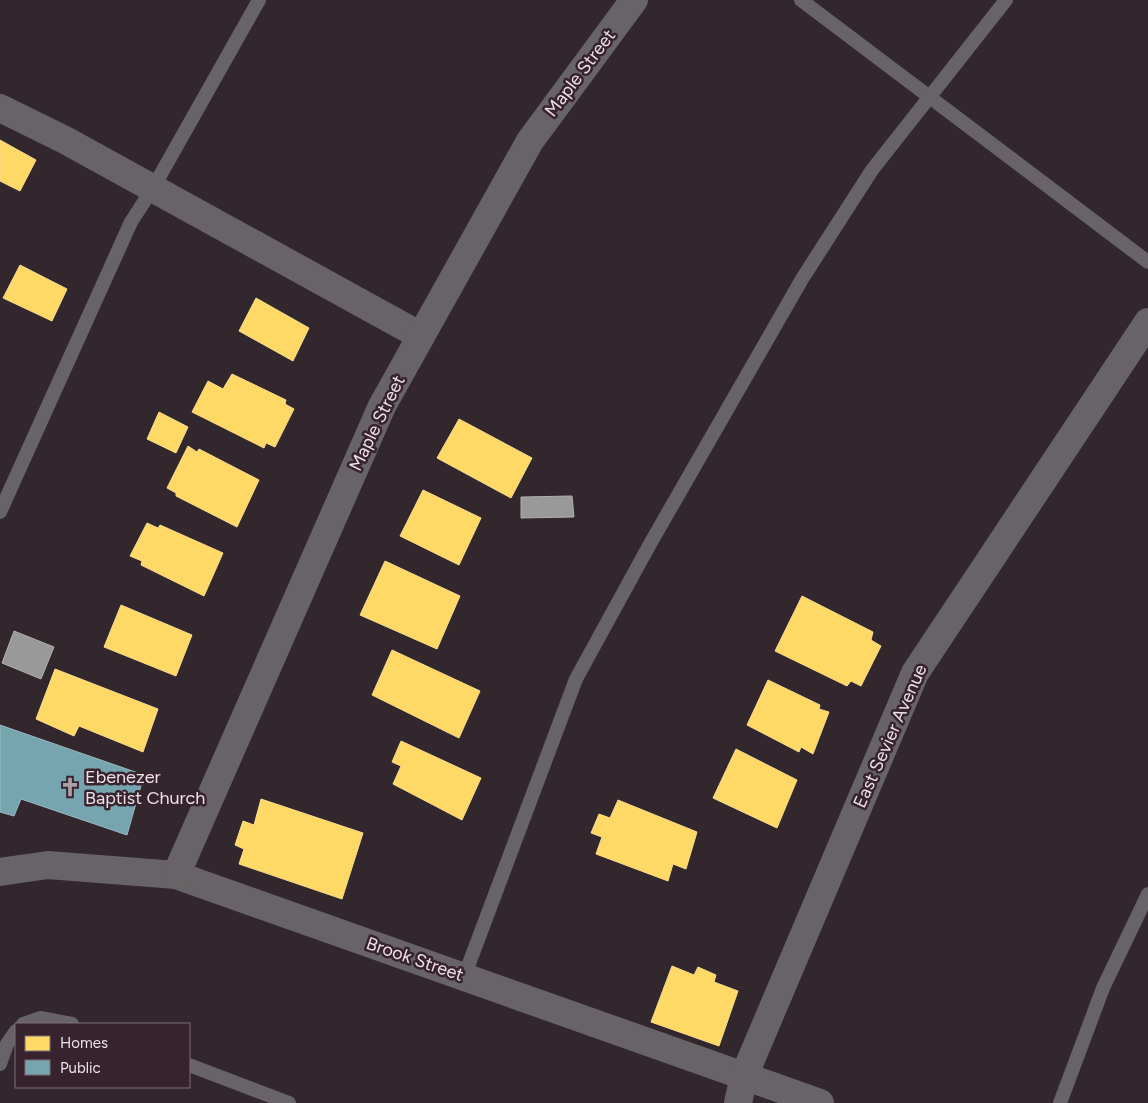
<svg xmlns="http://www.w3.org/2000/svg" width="1148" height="1103" viewBox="0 0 1148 1103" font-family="Figtree,sans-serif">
	<rect width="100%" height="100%" fill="#32272d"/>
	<g fill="#ffd966" stroke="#fadb8d">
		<polygon points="0,140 36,160 20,191 0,181"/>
		<polygon points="20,265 67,289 52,321 3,298"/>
		<polygon points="256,298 309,328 293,361 239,331"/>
		<polygon points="232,374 286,400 285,404 294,409 275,447 266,443 264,448 192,412 208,381 223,389"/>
		<polygon points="159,412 188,427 176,453 147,439"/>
		<polygon points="459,419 532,458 511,498 437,458"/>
		<polygon points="188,446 197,452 199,449 259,480 237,527 176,496 176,493 167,488"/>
		<polygon points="423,490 481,518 459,565 400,536"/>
		<polygon points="147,523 158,528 160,525 223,553 204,596 141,565 142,561 130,556"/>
		<polygon points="385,561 460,596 437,649 360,615"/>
		<polygon points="802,596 873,632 871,640 881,646 861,686 851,681 847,686 775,651"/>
		<polygon points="121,605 192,635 176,676 104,647"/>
		<polygon points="392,650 480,691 459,738 372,695"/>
		<polygon points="55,669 158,709 143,752 79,726 74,736 36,719"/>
		<polygon points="768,680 820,705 819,709 829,712 813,754 801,747 799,752 747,725"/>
		<polygon points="401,741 481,778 462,820 393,784 401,766 392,762"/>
		<polygon points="736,749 797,780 777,828 713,798"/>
		<polygon points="261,799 363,833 342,899 239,864 244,849 235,845 243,821 254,825"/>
		<polygon points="618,800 697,832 686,869 673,864 668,881 596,854 602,837 591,833 599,814 610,818"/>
		<polygon points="672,966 694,975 698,967 716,975 714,982 738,991 719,1046 651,1022"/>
	</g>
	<polygon fill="#76a5af" stroke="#9ab7c0" points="0,725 144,775 127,835 21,799 14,816 0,812"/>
	<g fill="#999" stroke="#b2aeb0">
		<polygon points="572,496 574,517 521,518 521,497"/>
		<polygon points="14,631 54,647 41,679 2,663"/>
	</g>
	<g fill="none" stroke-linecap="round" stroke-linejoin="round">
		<g stroke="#686366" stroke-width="14">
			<polyline points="801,0 1148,262"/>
			<polyline points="0,512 131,222 153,188 259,0"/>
			<polyline points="464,977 576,679 650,544 802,279 872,170 1006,0"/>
			<polyline points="23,1024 40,1018 72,1024"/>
			<polyline points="0,1064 7,1044 16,1031"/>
			<polyline points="189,1065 289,1103"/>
			<polyline points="1060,1103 1103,988 1148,894"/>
		</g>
		<g stroke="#686366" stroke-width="28">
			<polyline points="0,108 65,140 421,336"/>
			<polyline points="0,872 48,865 176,875 820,1103"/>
			<polyline points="176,875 382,406 530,141 634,0"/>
		</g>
		<polyline stroke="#686366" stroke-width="28" points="738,1103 744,1076 915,673 1148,322"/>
	</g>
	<defs>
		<symbol id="church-bare" viewBox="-9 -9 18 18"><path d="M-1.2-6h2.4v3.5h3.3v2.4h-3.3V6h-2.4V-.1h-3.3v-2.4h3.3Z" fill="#ac9fa6" stroke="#36232e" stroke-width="2.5" paint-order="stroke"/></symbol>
	</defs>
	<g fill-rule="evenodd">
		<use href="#church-bare" x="56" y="773" width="28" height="28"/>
	</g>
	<g text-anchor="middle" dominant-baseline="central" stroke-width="5" stroke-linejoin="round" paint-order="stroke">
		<g font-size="18" fill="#ede0e7" stroke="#36232e">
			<text transform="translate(580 73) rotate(-53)">Maple Street</text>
			<text transform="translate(377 423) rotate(-64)">Maple Street</text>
			<text transform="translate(890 736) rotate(-66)">East Sevier Avenue</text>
			<text transform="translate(415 959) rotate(19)">Brook Street</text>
		</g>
		<g font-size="18" fill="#ede0e7" stroke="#36232e" text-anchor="start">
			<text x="85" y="777">Ebenezer<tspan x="85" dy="21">Baptist Church</tspan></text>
		</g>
	</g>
	<rect x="15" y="1023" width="175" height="65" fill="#36232e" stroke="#7f6f78"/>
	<rect x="25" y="1036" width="25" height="15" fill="#ffd966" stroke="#7f6f78"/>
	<text x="60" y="1048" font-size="15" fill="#ede0e7">Homes</text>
	<rect x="25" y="1060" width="25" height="15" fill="#76a5af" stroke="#7f6f78"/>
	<text x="60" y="1073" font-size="15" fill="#ede0e7">Public</text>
</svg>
